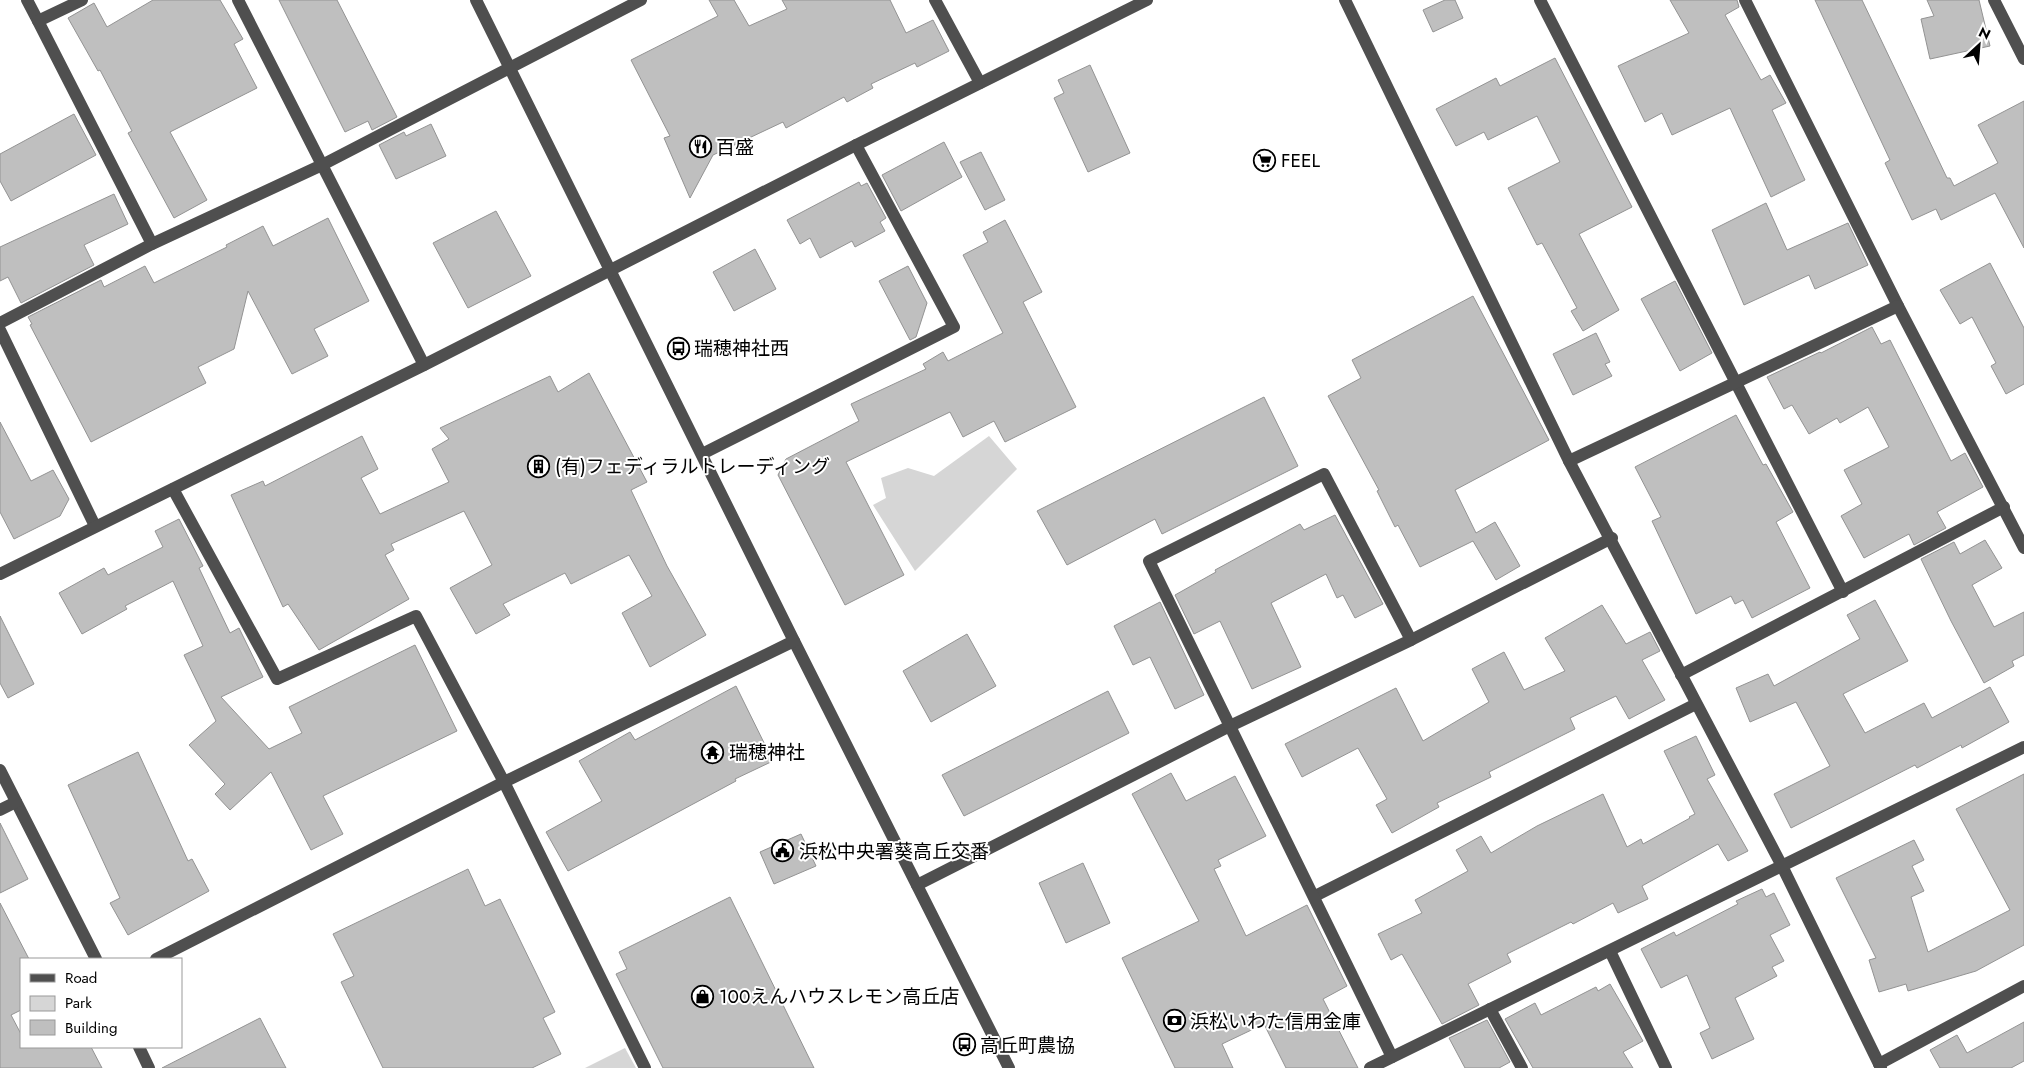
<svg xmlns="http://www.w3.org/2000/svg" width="2024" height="1068" viewBox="0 0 2024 1068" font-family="Jost,'Noto Sans JP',sans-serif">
	<rect width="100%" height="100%" fill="#fff"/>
	<g fill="#d6d6d6">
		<polygon points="989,436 1017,469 915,571 873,505 886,498 881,478 908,468 934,476"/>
		<polygon points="625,1048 636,1068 585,1068"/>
	</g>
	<g fill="#bfbfbf" stroke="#939393">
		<polygon points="153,0 220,0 243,39 234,44 257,88 170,132 207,200 174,218 128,133 132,131 100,70 98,71 68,18 94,3 107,27"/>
		<polygon points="279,0 337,0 397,117 372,130 368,121 345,132"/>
		<polygon points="709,0 734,0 749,26 787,9 782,0 890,0 906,33 933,20 949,51 917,67 915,63 871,84 873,88 847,102 844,97 786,128 783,122 713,155 690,198 664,138 670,136 631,60 718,16"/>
		<polygon points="1445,0 1455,0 1463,18 1433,32 1423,10"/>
		<polygon points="1670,0 1737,0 1739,7 1725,15 1761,80 1770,75 1786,103 1772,110 1805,180 1771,197 1730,108 1672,135 1662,113 1645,122 1618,66 1689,33"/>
		<polygon points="1815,0 1862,0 1947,178 1950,178 1954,186 1998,163 1978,125 2024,101 2024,248 1995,193 1941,220 1936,209 1912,220 1885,163 1890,160"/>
		<polygon points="1927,0 1979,0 1990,46 1930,59 1921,19 1934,16"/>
		<polygon points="1555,58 1632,207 1579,234 1619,310 1583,331 1571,311 1577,308 1542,243 1537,245 1508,188 1560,162 1537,116 1488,140 1484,132 1456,146 1436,109 1496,78 1500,86"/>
		<polygon points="1090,65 1130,153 1088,172 1054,98 1064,93 1058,80"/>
		<polygon points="74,114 96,155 11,201 0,181 0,154"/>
		<polygon points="431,124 446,156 396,179 379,145 404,132 406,136"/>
		<polygon points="944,142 962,177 901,211 882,175"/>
		<polygon points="981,152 1005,200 985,210 960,162"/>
		<polygon points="859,182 861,186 867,183 886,218 880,222 885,231 855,247 852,241 820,258 810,238 800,244 787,220"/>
		<polygon points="114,194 128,224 84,245 94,265 21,303 8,277 0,281 0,247"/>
		<polygon points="1766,203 1787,250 1848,223 1868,265 1815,289 1809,275 1744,305 1712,230"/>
		<polygon points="496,211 531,276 468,308 433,243"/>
		<polygon points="328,218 369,301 314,329 328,356 292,374 248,291 234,349 198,367 206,383 91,442 30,325 32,324 28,317 101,280 104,287 145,266 154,283 227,247 226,245 263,226 273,246"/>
		<polygon points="1005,220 1042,292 1023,302 1076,407 1005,442 994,421 963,437 950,412 846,462 904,575 845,605 778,475 786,459 859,421 851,404 926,369 923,364 943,352 948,361 1003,333 963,255 988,242 983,232"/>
		<polygon points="755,249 776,289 734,311 713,272"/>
		<polygon points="1990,263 2024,328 2024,384 2006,394 1991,366 1996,363 1972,317 1960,324 1940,290"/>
		<polygon points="908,266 927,303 916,337 910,340 879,281"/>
		<polygon points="1675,281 1712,353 1680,371 1641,299"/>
		<polygon points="1473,296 1549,440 1455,490 1476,533 1495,522 1520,566 1496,580 1473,541 1420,567 1398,525 1395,527 1377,491 1379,490 1328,396 1361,378 1352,360"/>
		<polygon points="1872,327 1881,344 1890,340 1951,461 1965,453 1983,487 1937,512 1946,528 1914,545 1909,534 1864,558 1841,516 1862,504 1844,470 1889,447 1868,407 1840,423 1837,418 1809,434 1792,405 1784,409 1767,377 1820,352 1821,353"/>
		<polygon points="1596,333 1610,362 1605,364 1612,376 1573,395 1553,354"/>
		<polygon points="589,373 647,482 631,490 667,566 706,635 650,667 622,613 652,596 629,555 571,584 565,573 503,604 510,615 476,634 450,588 492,565 464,511 391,544 394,550 385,555 409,599 319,650 288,604 283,607 231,495 263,481 265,486 362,436 378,469 361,478 380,514 449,482 432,449 449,439 440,428 550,376 558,392"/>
		<polygon points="1264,397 1298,466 1162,534 1155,519 1067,565 1037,511"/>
		<polygon points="1736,415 1763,465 1766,464 1793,512 1776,522 1810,588 1752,618 1743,600 1735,604 1731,596 1696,614 1652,521 1661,517 1635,467"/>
		<polygon points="0,422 31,481 53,470 69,499 60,516 14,539 0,512"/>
		<polygon points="1335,515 1383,604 1355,618 1343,595 1337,598 1326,574 1271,603 1301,667 1252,689 1220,621 1194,634 1175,595 1216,572 1215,570 1300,524 1304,530"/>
		<polygon points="179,519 203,566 199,568 230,633 239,628 263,677 221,697 269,749 302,733 289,707 415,645 457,731 323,796 343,834 311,850 271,772 230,810 215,794 225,784 189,745 216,721 184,655 203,646 173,581 125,606 127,609 82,634 59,593 104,568 108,575 163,547 155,531"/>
		<polygon points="1985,540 2002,568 1972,585 1994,627 2024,612 2024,655 2012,661 2014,666 1984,683 1951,621 1921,559 1954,542 1960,554"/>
		<polygon points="1875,600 1908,661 1843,694 1865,733 1924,703 1932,718 1990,687 2009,722 1962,748 1961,745 1917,768 1915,765 1791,828 1774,794 1830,766 1796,702 1750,722 1736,688 1768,674 1774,686 1860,639 1847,615"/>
		<polygon points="1160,602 1204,695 1175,709 1150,657 1133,665 1114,626"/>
		<polygon points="1602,605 1626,644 1650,632 1660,651 1642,660 1665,700 1629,719 1616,696 1570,718 1575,729 1489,772 1491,777 1437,803 1439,807 1392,833 1376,805 1387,799 1358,748 1302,777 1285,744 1396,688 1423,741 1489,702 1472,669 1504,652 1524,690 1565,671 1545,638"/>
		<polygon points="0,616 34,684 8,698 0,683"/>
		<polygon points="967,634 996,686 931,722 903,671"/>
		<polygon points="736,686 773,761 735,779 736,781 568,871 546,832 602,801 579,761 630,732 635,740"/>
		<polygon points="1108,691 1129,733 964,816 942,775"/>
		<polygon points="1696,736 1715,775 1707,779 1748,851 1728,861 1718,844 1642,886 1648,899 1618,913 1613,903 1573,924 1571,922 1507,954 1511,962 1468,984 1479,1005 1442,1024 1402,954 1391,960 1378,934 1422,913 1415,900 1468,871 1456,850 1481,836 1491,853 1537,826 1603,794 1627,847 1641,839 1643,844 1690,818 1689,817 1695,814 1664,751"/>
		<polygon points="138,752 188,861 192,859 209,891 128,935 110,903 120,898 68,785"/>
		<polygon points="1171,773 1186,801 1235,776 1266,836 1218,860 1221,866 1214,869 1246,936 1307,905 1347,986 1323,999 1358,1068 1286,1068 1264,1024 1222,1044 1233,1068 1175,1068 1122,958 1199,921 1132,794"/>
		<polygon points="2024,774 2024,945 1976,971 1908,991 1906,984 1879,992 1869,960 1876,958 1836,878 1914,840 1924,860 1912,866 1924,891 1911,897 1928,952 2010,910 1956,809"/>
		<polygon points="0,823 28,879 0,893"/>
		<polygon points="801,834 816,866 774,884 760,852"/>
		<polygon points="1083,863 1110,923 1066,943 1039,883"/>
		<polygon points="468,869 485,906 500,899 555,1012 543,1018 561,1054 532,1068 383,1068 341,982 354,976 333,934"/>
		<polygon points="1762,889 1766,897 1774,893 1790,925 1770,935 1784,961 1772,967 1777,976 1735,998 1754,1039 1712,1059 1700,1033 1710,1028 1687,975 1661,988 1641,949 1674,932 1676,936 1738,904 1736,901"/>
		<polygon points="730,897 814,1068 663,1068 616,974 627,969 619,952"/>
		<polygon points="0,903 29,959 21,959 21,1010 11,1015 21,1034 21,1047 91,1047 102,1068 0,1068"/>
		<polygon points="1610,984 1643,1041 1623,1052 1633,1068 1533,1068 1505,1019 1535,1003 1541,1015 1596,987 1598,991"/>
		<polygon points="260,1018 286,1068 162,1068"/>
		<polygon points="1487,1020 1510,1062 1499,1068 1465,1068 1449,1038"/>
		<polygon points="2024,1022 2024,1061 2011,1068 1940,1068 1930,1050 1957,1035 1967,1053"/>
	</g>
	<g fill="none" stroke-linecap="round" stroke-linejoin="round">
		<g stroke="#4f4f4f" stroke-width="12">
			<polyline points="27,0 38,21"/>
			<polyline points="82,0 38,21 152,244"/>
			<polyline points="238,0 424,365"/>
			<polyline points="476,0 794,641 1009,1068"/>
			<polyline points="935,0 980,83"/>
			<polyline points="1345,0 1569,461 1782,866 1881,1068"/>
			<polyline points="1540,0 1843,592"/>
			<polyline points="1745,0 1898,306 2024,548"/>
			<polyline points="1994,0 2024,59"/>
			<polyline points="0,323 152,244 322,165 641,0"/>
			<polyline points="0,330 95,526"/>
			<polyline points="702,454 954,327 856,145"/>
			<polyline points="1569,461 1898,306"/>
			<polyline points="173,489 277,679 416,616 504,782 794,641"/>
			<polyline points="0,574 424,365 856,145 1147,0"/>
			<polyline points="1681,675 2004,507"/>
			<polyline points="0,770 96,959"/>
			<polyline points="0,810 16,802"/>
			<polyline points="917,885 1230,726 1411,640 1612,538"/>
			<polyline points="1315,896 1696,704"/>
			<polyline points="1610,951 1666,1068"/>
			<polyline points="156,959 504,782 645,1068"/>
			<polyline points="1490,1009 1522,1068"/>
			<polyline points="139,1047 149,1068"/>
			<polyline points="1392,1057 1149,561 1324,474 1411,640"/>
			<polyline points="1879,1064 2024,986"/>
			<polyline points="1370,1068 2024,747"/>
		</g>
	</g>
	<defs>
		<symbol id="restaurant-ring" viewBox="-11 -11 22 22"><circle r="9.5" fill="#fff" stroke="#000" stroke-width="1.5"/><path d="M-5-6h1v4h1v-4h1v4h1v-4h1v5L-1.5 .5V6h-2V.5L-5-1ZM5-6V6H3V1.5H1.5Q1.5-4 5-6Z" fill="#000"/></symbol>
		<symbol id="supermarket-ring" viewBox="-11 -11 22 22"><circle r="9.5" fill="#fff" stroke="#000" stroke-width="1.5"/><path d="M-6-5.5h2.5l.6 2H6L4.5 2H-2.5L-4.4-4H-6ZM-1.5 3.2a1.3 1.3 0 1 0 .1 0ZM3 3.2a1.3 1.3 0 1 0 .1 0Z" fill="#000"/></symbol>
		<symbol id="bus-ring" viewBox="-11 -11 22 22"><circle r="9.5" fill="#fff" stroke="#000" stroke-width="1.5"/><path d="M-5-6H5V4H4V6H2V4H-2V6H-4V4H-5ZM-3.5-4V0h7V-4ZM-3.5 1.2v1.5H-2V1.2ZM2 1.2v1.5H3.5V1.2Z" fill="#000"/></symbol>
		<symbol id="building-ring" viewBox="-11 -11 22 22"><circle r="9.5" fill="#fff" stroke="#000" stroke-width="1.5"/><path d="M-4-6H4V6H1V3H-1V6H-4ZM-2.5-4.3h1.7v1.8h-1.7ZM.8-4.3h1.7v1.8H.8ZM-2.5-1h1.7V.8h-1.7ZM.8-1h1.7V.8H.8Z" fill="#000"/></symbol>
		<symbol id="temple-ring" viewBox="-11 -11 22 22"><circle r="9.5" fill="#fff" stroke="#000" stroke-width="1.5"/><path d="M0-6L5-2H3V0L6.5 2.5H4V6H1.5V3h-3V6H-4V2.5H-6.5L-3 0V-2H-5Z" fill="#000"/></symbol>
		<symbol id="civic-ring" viewBox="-11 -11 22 22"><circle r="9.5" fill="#fff" stroke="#000" stroke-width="1.5"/><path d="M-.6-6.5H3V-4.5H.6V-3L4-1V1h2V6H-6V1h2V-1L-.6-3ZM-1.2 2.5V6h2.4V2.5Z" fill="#000"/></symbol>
		<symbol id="shop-ring" viewBox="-11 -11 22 22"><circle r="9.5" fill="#fff" stroke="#000" stroke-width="1.5"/><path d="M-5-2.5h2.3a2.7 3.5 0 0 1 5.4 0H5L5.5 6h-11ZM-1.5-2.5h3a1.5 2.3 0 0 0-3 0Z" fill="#000"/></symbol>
		<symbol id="bank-ring" viewBox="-11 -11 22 22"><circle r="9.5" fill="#fff" stroke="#000" stroke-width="1.5"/><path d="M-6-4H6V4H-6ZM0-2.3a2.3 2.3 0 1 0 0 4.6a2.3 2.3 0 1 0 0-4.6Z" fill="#000"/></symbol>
	</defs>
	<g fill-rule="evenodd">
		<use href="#restaurant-ring" x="688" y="134" width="25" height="25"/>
		<use href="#supermarket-ring" x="1252" y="148" width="25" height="25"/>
		<use href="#bus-ring" x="666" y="336" width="25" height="25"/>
		<use href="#building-ring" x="526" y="454" width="25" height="25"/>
		<use href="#temple-ring" x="700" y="740" width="25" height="25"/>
		<use href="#civic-ring" x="770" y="838" width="25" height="25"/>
		<use href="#shop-ring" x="690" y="984" width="25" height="25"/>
		<use href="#bank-ring" x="1162" y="1008" width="25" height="25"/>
		<use href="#bus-ring" x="952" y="1032" width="25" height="25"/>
	</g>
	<g text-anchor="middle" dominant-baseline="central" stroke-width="4" stroke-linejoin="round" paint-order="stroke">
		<g font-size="19" fill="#000" stroke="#fff" text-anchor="start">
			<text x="716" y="147">百盛</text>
			<text x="1281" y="160">FEEL</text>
			<text x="694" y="348">瑞穂神社西</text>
			<text x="555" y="466">(有)フェディラルトレーディング</text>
			<text x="729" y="752">瑞穂神社</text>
			<text x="799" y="851">浜松中央署葵高丘交番</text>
			<text x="719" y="996">100えんハウスレモン高丘店</text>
			<text x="1190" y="1021">浜松いわた信用金庫</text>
			<text x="980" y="1045">高丘町農協</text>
		</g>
	</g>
	<rect x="20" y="958" width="162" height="90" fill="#ffffff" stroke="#999999"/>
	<rect x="30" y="974" width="25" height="8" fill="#4f4f4f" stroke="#999999"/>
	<text x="65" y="983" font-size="15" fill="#000000">Road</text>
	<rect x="30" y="996" width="25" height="15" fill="#d6d6d6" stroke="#999999"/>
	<text x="65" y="1008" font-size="15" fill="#000000">Park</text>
	<rect x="30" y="1020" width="25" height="15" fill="#bfbfbf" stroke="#999999"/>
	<text x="65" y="1033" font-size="15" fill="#000000">Building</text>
	<g transform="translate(1979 45) rotate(26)" stroke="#ffffff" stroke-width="4" paint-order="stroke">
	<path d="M0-4L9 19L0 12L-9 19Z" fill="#000000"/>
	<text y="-8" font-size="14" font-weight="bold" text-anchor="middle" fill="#000000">N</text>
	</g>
</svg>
